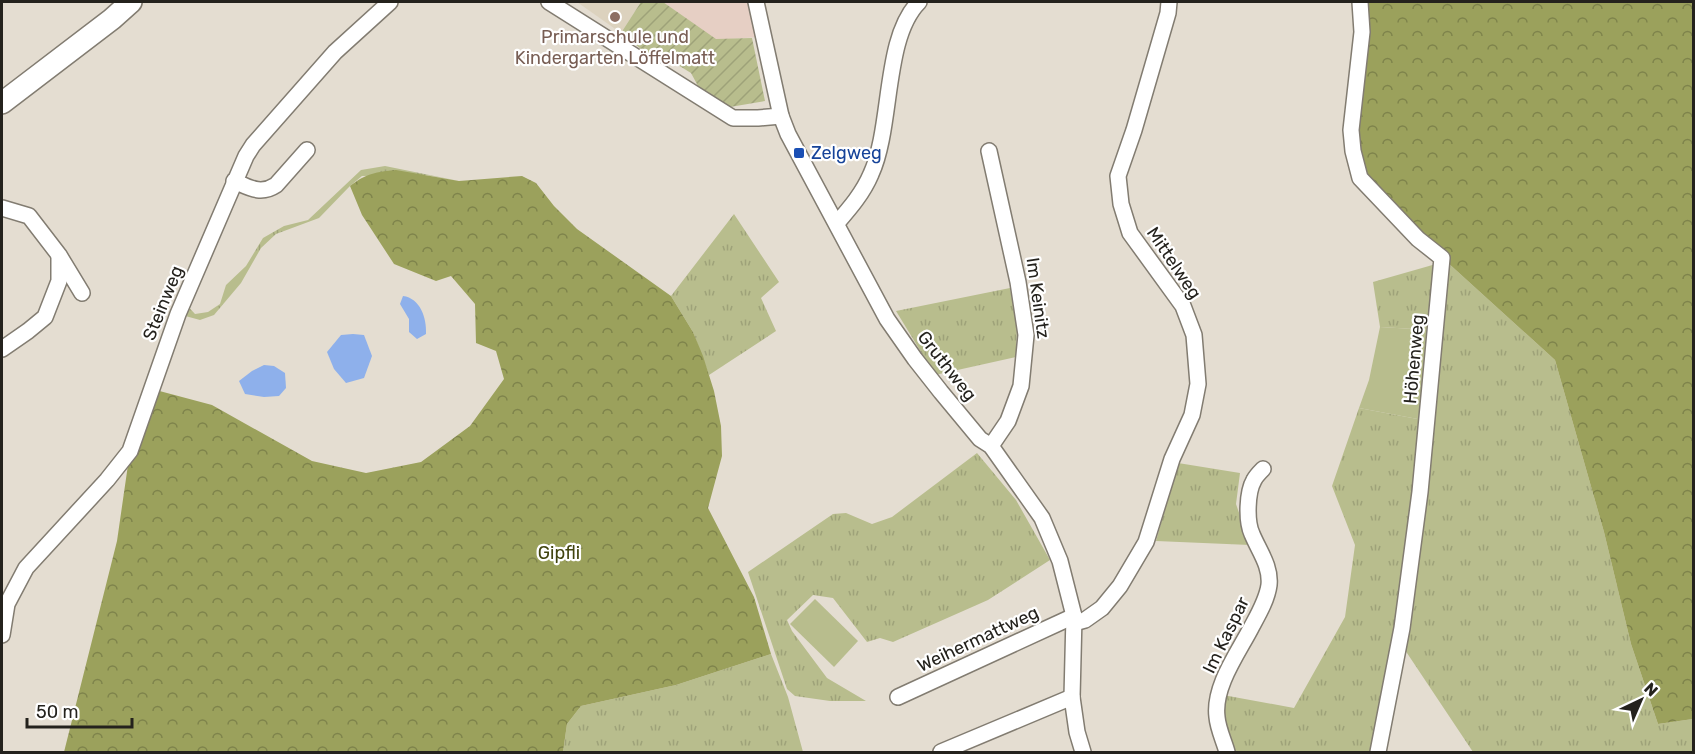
<svg xmlns="http://www.w3.org/2000/svg" width="1695" height="754" viewBox="0 0 1695 754" font-family="Rubik,sans-serif">
	<defs>
		<pattern id="grass-tufts" width="24" height="20" patternUnits="userSpaceOnUse" patternTransform="scale(1.5)"><rect width="24" height="20" fill="#b8bd8d"/><path d="M3 7l-1-3M5 7V3M7 7l1-3M15 17l-1-3M17 17v-4M19 17l1-3" fill="none" stroke="#9ea279"/></pattern>
		<pattern id="forest-crowns" width="20" height="18" patternUnits="userSpaceOnUse" patternTransform="scale(1.5)"><rect width="20" height="18" fill="#9ba15c"/><path d="M2 6a3 3 0 1 1 6 0M12 15a3 3 0 1 1 6 0" fill="none" stroke="#7e834b"/></pattern>
		<pattern id="garden-furrows" width="10" height="10" patternUnits="userSpaceOnUse" patternTransform="scale(1.5)"><rect width="10" height="10" fill="#b8bd8d"/><path d="M-1 1l2-2M0 10L10 0M9 11l2-2" fill="none" stroke="#9ea279"/></pattern>
	</defs>
	<rect width="100%" height="100%" fill="#e4ddd1"/>
	<polygon fill="#e6cfc4" points="663,2 750,2 758,37 716,40"/>
	<polygon fill="#dcd2be" points="577,2 641,2 621,33"/>
	<g fill="url(#grass-tufts)">
		<polygon points="385,166 459,181 426,175 362,176 350,186 319,218 276,234 261,248 241,283 214,315 200,320 178,314 184,302 195,314 208,312 220,304 226,285 246,266 263,238 284,226 308,220 361,170"/>
		<polygon points="734,214 779,282 761,298 776,331 709,375 693,332 671,296"/>
		<polygon points="1447,262 1555,360 1604,532 1631,644 1658,724 1693,719 1693,752 1473,752 1403,647"/>
		<polygon points="1436,264 1431,330 1380,327 1373,282"/>
		<polygon points="1010,288 1017,328 1016,357 935,375 896,311"/>
		<polygon points="1359,408 1423,420 1398,624 1374,752 1234,752 1224,721 1223,695 1294,708 1345,617 1355,545 1332,486"/>
		<polygon points="977,453 1016,500 1050,560 988,600 893,642 880,638 867,642 833,598 813,595 787,620 792,631 827,678 866,701 830,701 795,696 787,689 748,572 833,514 846,513 872,524 892,517"/>
		<polygon points="1178,463 1240,473 1236,504 1250,545 1156,541"/>
		<polygon points="771,654 788,697 803,752 563,752 567,724 581,706 676,685"/>
	</g>
	<g fill="url(#forest-crowns)">
		<polygon points="1360,2 1693,2 1693,719 1658,724 1631,644 1604,532 1555,360 1447,262 1360,178 1353,151"/>
		<path d="M396,170L459,181L522,176L536,183L554,206L577,229L671,296L693,332L703,356L714,391L721,426L722,456L708,508L754,597L771,654L676,685L581,706L567,724L563,752H64L117,541L130,451L152,389L212,405L312,461L366,473L421,462L470,426L504,379L496,351L476,343L475,304L451,276L436,281L394,264L362,215L350,186C367,173 376,172 396,170Z"/>
	</g>
	<polygon fill="url(#garden-furrows)" points="641,2 663,2 716,39 752,38 765,101 730,107 698,86 691,73 655,51 646,53 621,33"/>
	<g fill="#b8bd8d">
		<polygon points="1380,327 1431,330 1423,420 1359,408 1369,380"/>
		<polygon points="815,599 858,641 834,667 790,624"/>
	</g>
	<g fill="#8eb0eb">
		<path d="M403,296C420,298 427,318 426,334L417,339L409,332V319L400,304Z"/>
		<polygon points="353,334 364,335 372,356 364,378 346,383 334,369 327,352 341,335"/>
		<polygon points="264,365 274,366 285,373 286,388 279,396 264,397 245,394 239,381 252,371"/>
	</g>
	<g fill="none" stroke-linecap="round" stroke-linejoin="round">
		<defs>
			<g id="street">
				<polyline points="549,2 733,118 758,118 781,116"/>
				<polyline points="756,2 781,116 788,134 887,319 915,359 941,392 980,439 991,446 1042,518 1060,561 1074,616 1072,697 1077,732 1083,752"/>
				<polyline points="1360,2 1362,32 1351,130 1353,151 1360,178 1418,239 1442,258 1420,492 1402,628 1378,752"/>
				<polyline points="989,151 1018,282 1026,335 1021,386 1008,421 991,446"/>
				<path d="M234,181C250,188 261,195 276,185L307,150"/>
				<polyline points="2,208 29,216 59,255 82,293"/>
				<path d="M837,223C850,208 863,193 871,174C893,126 883,38 919,2"/>
				<polyline points="2,349 28,331 45,317 59,281 59,257"/>
				<polyline points="1074,623 1085,620 1102,608 1120,586 1146,542 1172,459 1192,415 1198,384 1194,335 1183,306 1130,233 1121,204 1118,176 1134,130 1168,13 1169,2"/>
				<polyline points="2,635 7,604 26,568 107,480 130,451 178,314 246,156 253,145 335,52 390,2"/>
				<polyline points="898,697 1074,616"/>
				<polyline points="941,752 1072,697"/>
				<path d="M1227,752C1224,741 1218,729 1217,717C1213,687 1238,653 1251,628C1258,615 1267,600 1269,585C1271,566 1259,551 1252,534C1246,521 1247,492 1254,480C1256,476 1260,472 1263,469"/>
			</g>
			<polyline id="secondary" points="2,103 112,19 131,2"/>
		</defs>
		<use href="#street" stroke="#827c71" stroke-width="18"/>
		<use href="#secondary" stroke="#827c71" stroke-width="24"/>
		<use href="#street" stroke="#fff" stroke-width="15"/>
		<use href="#secondary" stroke="#fff" stroke-width="21"/>
	</g>
	<circle fill="#8d6e63" stroke="#fff" stroke-width="2" cx="615" cy="17" r="6"/>
	<rect fill="#1a4fb4" stroke="#fff" stroke-width="2" x="793" y="147" width="12" height="12" rx="3"/>
	<g text-anchor="middle" dominant-baseline="central" stroke-width="4.5" stroke-linejoin="round" paint-order="stroke">
		<g font-size="18" fill="#785e54" stroke="#fff">
			<text x="615" y="37">Primarschule und<tspan x="615" dy="21">Kindergarten Löffelmatt</tspan></text>
		</g>
		<g font-size="18" fill="#164399" stroke="#fff" text-anchor="start">
			<text x="811" y="153">Zelgweg</text>
		</g>
		<g font-size="18" fill="#24221d" stroke="#fff">
			<text transform="translate(1174 263) rotate(56)">Mittelweg</text>
			<text transform="translate(1038 298) rotate(82)">Im Keinitz</text>
			<text transform="translate(163 303) rotate(-68)">Steinweg</text>
			<text transform="translate(1414 359) rotate(-85)">Höhenweg</text>
			<text transform="translate(947 366) rotate(52)">Gruthweg</text>
			<text transform="translate(1226 635) rotate(-64)">Im Kaspar</text>
			<text transform="translate(978 639) rotate(-25)">Weihermattweg</text>
		</g>
		<g font-size="18" fill="#41440e" stroke="#fff">
			<text x="559" y="553">Gipfli</text>
		</g>
	</g>
	<rect width="1695" height="754" fill="none" stroke="#24221d" stroke-width="6"/>
	<g transform="translate(1641 700) rotate(44)" stroke="#ffffff" stroke-width="4.5" paint-order="stroke">
	<path d="M0-4.5L10 22L0 15L-10 22Z" fill="#24221d"/>
	<text y="-9" font-size="16" font-weight="bold" text-anchor="middle" fill="#24221d">N</text>
	</g>
	<path d="M27 718v9h105v-9" fill="none" stroke="#24221d" stroke-width="3"/>
	<text x="36" y="718" font-size="18" fill="#24221d" stroke="#ffffff" stroke-width="4.5" paint-order="stroke">50 m</text>
</svg>
